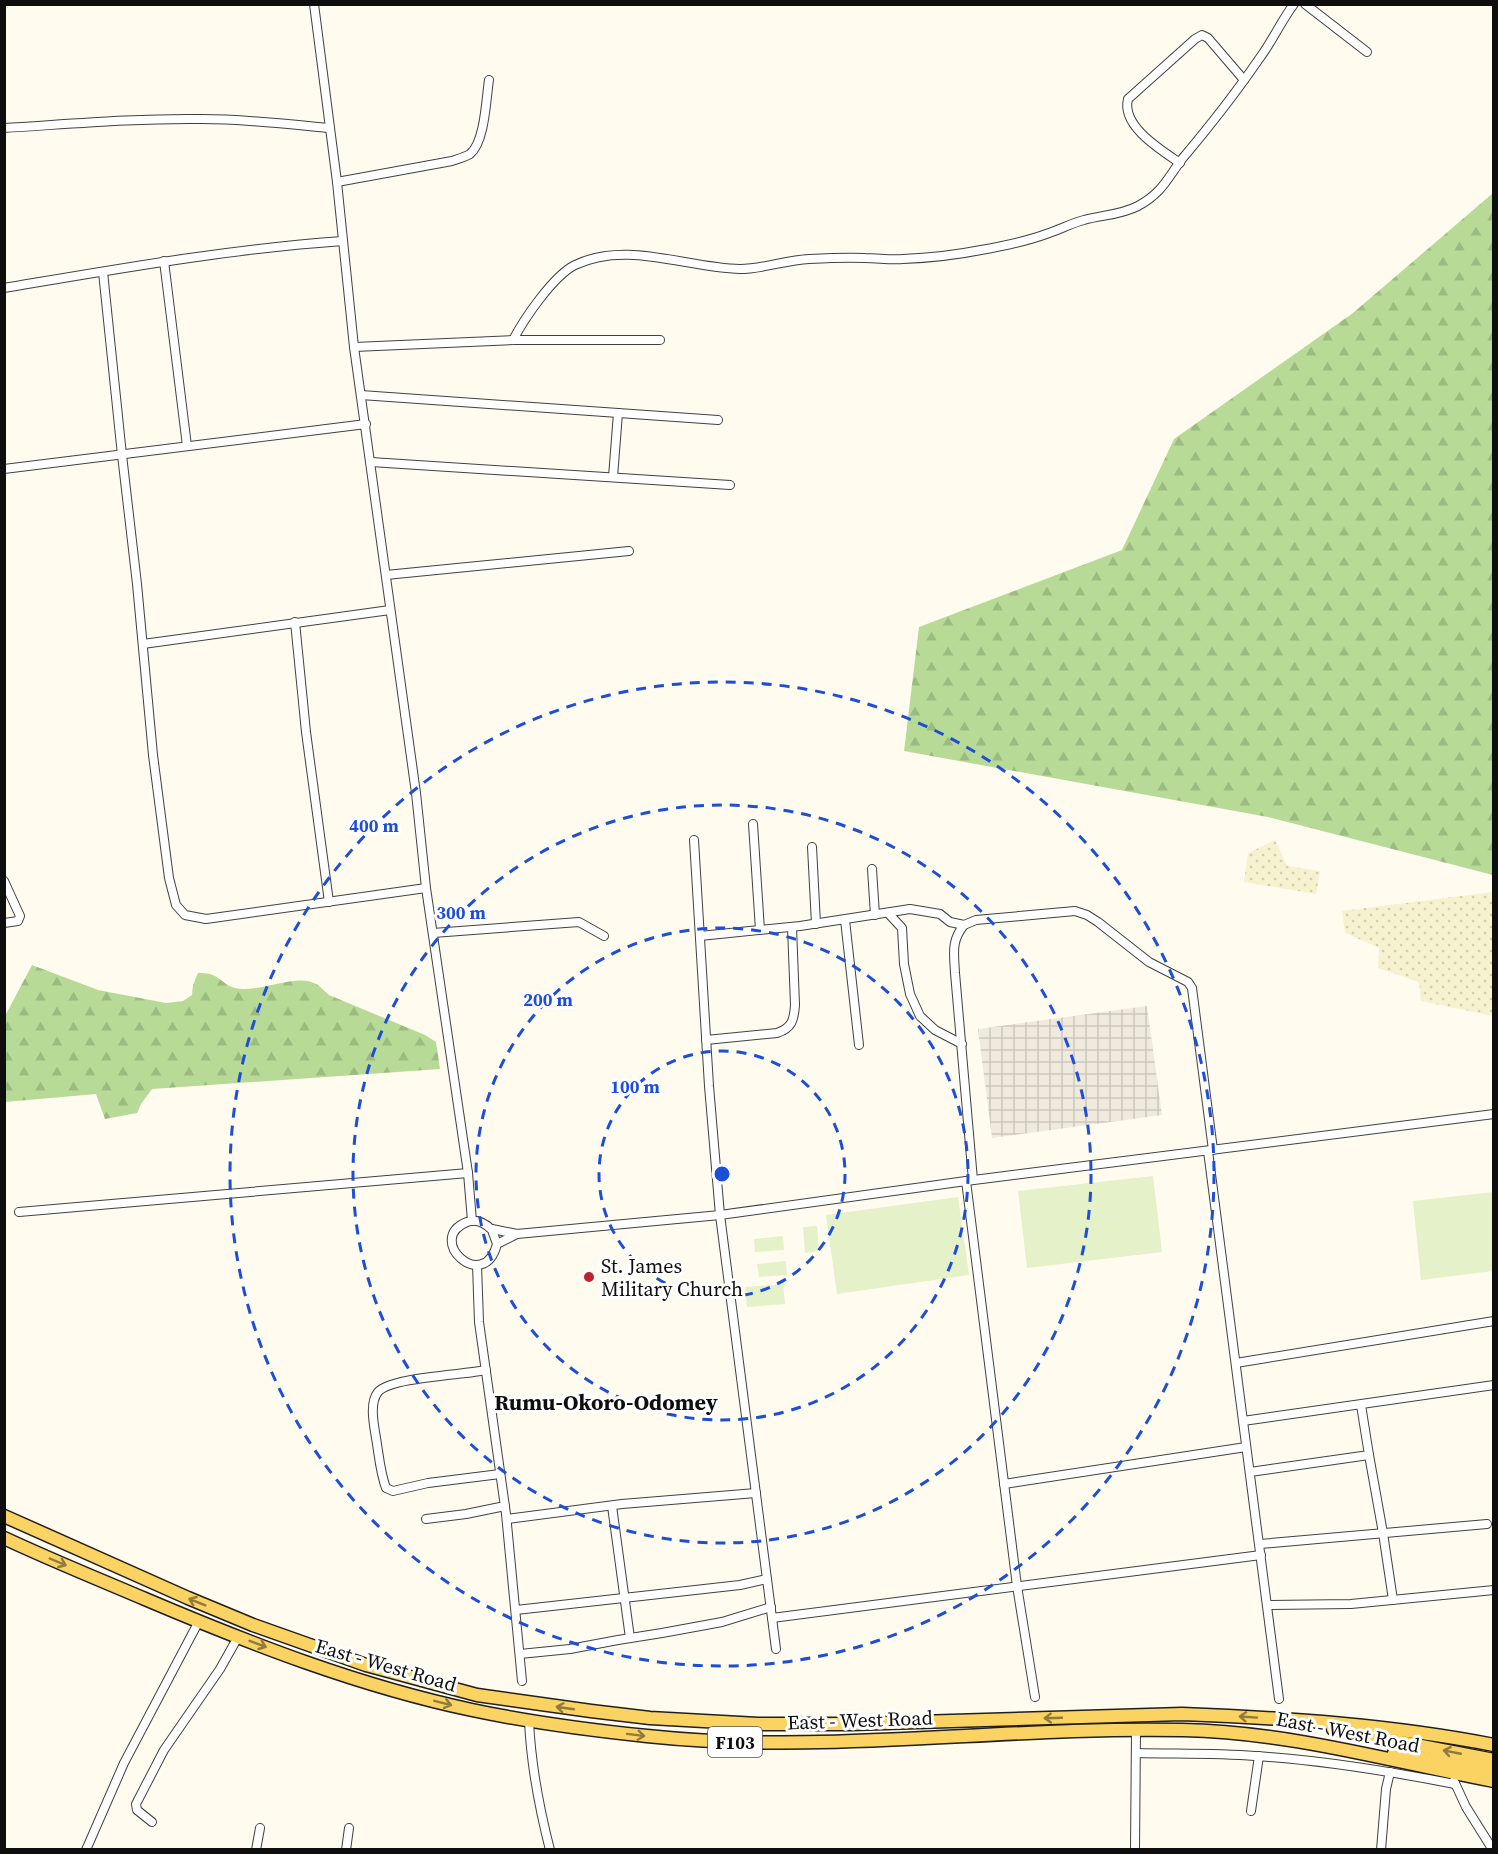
<svg xmlns="http://www.w3.org/2000/svg" width="1498" height="1854" viewBox="0 0 1498 1854" font-family="'Source Serif 4',serif">
	<defs>
		<pattern id="farmland-dots" width="8" height="8" patternUnits="userSpaceOnUse" patternTransform="scale(1.5)"><rect width="8" height="8" fill="#f6f1ce"/><path d="M2 2h.1M6 6h.1" fill="none" stroke="#d2cdb0" stroke-width="1.8" stroke-linecap="round"/></pattern>
		<pattern id="forest-firs" width="22" height="20" patternUnits="userSpaceOnUse" patternTransform="scale(1.5)"><rect width="22" height="20" fill="#b7db96"/><path d="M5 1l3.5 6h-7zM16 11l3.5 6h-7z" fill="#9cbb80"/></pattern>
		<pattern id="plaza-grid" width="8" height="8" patternUnits="userSpaceOnUse" patternTransform="scale(1.5)"><rect width="8" height="8" fill="#efeadd"/><path d="M0 4h8M4 0v8" fill="none" stroke="#ccc8bc"/></pattern>
	</defs>
	<rect width="100%" height="100%" fill="#fffbef"/>
	<g fill="url(#farmland-dots)">
		<polygon points="1275,840 1287,866 1320,871 1316,894 1244,882 1248,853"/>
		<polygon points="1493,892 1493,1016 1421,1001 1419,982 1378,968 1379,948 1345,933 1342,911"/>
	</g>
	<g fill="url(#forest-firs)">
		<polygon points="1493,193 1493,875 1268,817 904,751 919,627 1122,550 1174,439 1353,313"/>
		<path d="M32,965L98,990L166,1003L183,1001L192,995L193,985L198,973C220,972 220,984 235,988C259,994 298,971 318,985C322,988 325,992 329,995L425,1035L436,1042L440,1069L152,1089L141,1104L137,1113L105,1119L96,1094L5,1102V1016Z"/>
	</g>
	<g fill="#e4f1c9">
		<polygon points="1153,1176 1162,1252 1027,1268 1018,1191"/>
		<polygon points="1493,1192 1493,1271 1421,1280 1413,1201"/>
		<polygon points="958,1197 969,1275 837,1294 826,1215"/>
		<polygon points="817,1226 819,1251 805,1253 803,1227"/>
		<polygon points="783,1236 784,1250 755,1252 754,1239"/>
		<polygon points="786,1261 787,1275 759,1277 757,1264"/>
		<polygon points="783,1284 785,1304 747,1307 745,1287"/>
	</g>
	<polygon fill="url(#plaza-grid)" points="1147,1006 1162,1115 992,1138 978,1029"/>
	<g fill="none" stroke-linecap="round" stroke-linejoin="round">
		<defs>
			<g id="street">
				<polyline points="314,4 337,182 354,347 416,793 426,888 468,1173 472,1221"/>
				<polyline points="1305,4 1367,52"/>
				<path d="M4,128C70,124 136,118 202,119C244,119 287,124 330,128"/>
				<path d="M1180,163C1161,150 1121,126 1128,99L1195,39L1202,35L1208,38L1244,80"/>
				<path d="M337,182L452,161C458,159 465,157 470,154C485,142 486,99 489,80"/>
				<polyline points="164,261 187,446"/>
				<polyline points="103,272 122,455 137,584 153,755 169,878 176,905 185,915 206,919 426,888"/>
				<path d="M4,288C117,269 229,249 343,241"/>
				<path d="M513,340C524,319 553,276 575,265C627,240 686,268 740,269C763,269 786,260 809,259C828,258 847,257 865,258C878,258 890,260 903,259C929,258 956,255 981,250C1004,246 1028,241 1049,233C1061,229 1072,223 1084,220C1102,215 1121,215 1138,206C1162,193 1167,179 1182,159C1209,127 1235,94 1259,59C1272,42 1281,21 1294,4"/>
				<polyline points="354,347 513,340 660,340"/>
				<polyline points="361,395 718,420"/>
				<polyline points="371,462 730,485"/>
				<polyline points="4,469 366,424"/>
				<polyline points="613,477 618,413"/>
				<polyline points="386,575 629,551"/>
				<polyline points="295,622 306,732 329,902"/>
				<polyline points="143,644 390,610"/>
				<polyline points="753,824 760,930"/>
				<polyline points="694,840 709,1086 720,1215 776,1649"/>
				<polyline points="812,847 816,924"/>
				<polyline points="872,869 875,915"/>
				<polyline points="4,881 20,916 18,921 4,923"/>
				<polyline points="888,913 902,928 904,964 910,994 920,1016 935,1030 962,1044"/>
				<polyline points="845,920 859,1045"/>
				<path d="M964,925C951,941 954,953 955,973L973,1180"/>
				<polyline points="433,933 579,922 604,936"/>
				<polyline points="700,936 800,926 910,909 940,914 950,922 964,925 976,920 1075,911 1087,915 1098,922 1149,962 1188,982 1192,988 1213,1150"/>
				<path d="M706,1040L777,1033C792,1028 794,1020 795,1005L792,927"/>
				<polyline points="1208,1151 1279,1699"/>
				<polyline points="966,1181 1017,1586 1035,1697"/>
				<polyline points="19,1212 468,1173"/>
				<polyline points="492,1229 517,1234 720,1215 966,1181 1494,1114"/>
				<path d="M497,1244L492,1230C485,1223 477,1218 467,1222C424,1239 484,1295 497,1244L517,1234"/>
				<polyline points="477,1265 479,1322 506,1514 522,1681"/>
				<polyline points="1236,1363 1494,1321"/>
				<path d="M486,1370C464,1375 391,1377 378,1392C369,1403 374,1425 376,1438C379,1455 380,1472 386,1488L393,1491L428,1483L500,1474"/>
				<polyline points="1243,1421 1494,1385"/>
				<polyline points="1369,1455 1383,1533 1393,1600"/>
				<polyline points="1250,1472 1369,1455 1361,1405"/>
				<polyline points="1004,1484 1246,1447"/>
				<polyline points="612,1506 630,1638"/>
				<polyline points="426,1519 466,1514 505,1506"/>
				<polyline points="507,1519 622,1504 756,1493"/>
				<polyline points="1260,1544 1487,1524"/>
				<polyline points="1267,1605 1351,1604 1494,1590"/>
				<polyline points="516,1610 740,1585 767,1579"/>
				<polyline points="772,1618 1261,1555"/>
				<polyline points="520,1654 570,1649 618,1640 662,1633 722,1622 771,1607"/>
				<path d="M529,1721C531,1765 539,1807 550,1850"/>
				<path d="M1136,1753C1176,1754 1216,1753 1255,1756C1322,1760 1388,1771 1455,1784"/>
				<polyline points="1454,1781 1466,1807 1493,1850"/>
				<polyline points="1251,1811 1259,1756"/>
				<polyline points="152,1822 137,1810 136,1804 164,1750 220,1669 238,1637"/>
				<polyline points="86,1850 124,1763 199,1621"/>
				<polyline points="256,1850 260,1828"/>
				<polyline points="346,1850 349,1828"/>
				<polyline points="1135,1850 1136,1731"/>
				<polyline points="1381,1850 1386,1789 1390,1772"/>
			</g>
			<g id="primary">
				<path d="M4,1516L188,1598L253,1625L366,1665L477,1695L591,1711L650,1718L758,1724H852L1182,1714C1287,1718 1391,1725 1494,1745"/>
				<path d="M4,1538C51,1560 98,1579 145,1599C251,1644 359,1686 472,1710C529,1722 588,1730 647,1736C825,1755 1005,1726 1183,1730C1289,1732 1390,1761 1494,1781"/>
				<polyline points="1333,1729 1494,1760"/>
				<polyline points="1394,1753 1494,1771"/>
			</g>
		</defs>
		<use href="#street" stroke="#414141" stroke-width="10"/>
		<use href="#primary" stroke="#1f1f1f" stroke-width="15"/>
		<use href="#street" stroke="#fff" stroke-width="8"/>
		<use href="#primary" stroke="#fbd362" stroke-width="12"/>
	</g>
	<defs><path id="oneway-shaft" d="M-6 0H5M1.5-3L5.5 0L1.5 3" fill="none" stroke-width="1.6" stroke-linecap="round" stroke-linejoin="round" transform="scale(1.5)"/></defs>
	<g stroke="#907a3c">
		<use href="#oneway-shaft" transform="translate(58 1562) rotate(23)"/>
		<use href="#oneway-shaft" transform="translate(197 1602) rotate(-158)"/>
		<use href="#oneway-shaft" transform="translate(258 1644) rotate(21)"/>
		<use href="#oneway-shaft" transform="translate(443 1703) rotate(14)"/>
		<use href="#oneway-shaft" transform="translate(565 1708) rotate(-172)"/>
		<use href="#oneway-shaft" transform="translate(1248 1717) rotate(-176)"/>
		<use href="#oneway-shaft" transform="translate(1053 1718) rotate(178)"/>
		<use href="#oneway-shaft" transform="translate(636 1735) rotate(7)"/>
		<use href="#oneway-shaft" transform="translate(1452 1752) rotate(-169)"/>
	</g>
	<g fill="none" stroke="#1d4ed8" stroke-width="3" stroke-dasharray="10 8">
		<circle cx="722" cy="1174" r="123"/>
		<circle cx="722" cy="1174" r="246"/>
		<circle cx="722" cy="1174" r="369"/>
		<circle cx="722" cy="1174" r="492"/>
	</g>
	<circle fill="#c1222d" stroke="#fff" stroke-width="2" cx="589" cy="1277" r="6"/>
	<g text-anchor="middle" dominant-baseline="central" stroke-width="6" stroke-linejoin="round" paint-order="stroke">
		<rect fill="#fff" stroke="#565656" stroke-width="1.5" x="708" y="1727" width="54" height="30" rx="4.5"/>
		<g font-size="18" font-weight="bold" fill="#0e0e0e">
			<text x="735" y="1742">F103</text>
		</g>
		<g font-size="20" fill="#0e0e0e" stroke="#fff" text-anchor="start">
			<text x="601" y="1266">St. James<tspan x="601" dy="23">Military Church</tspan></text>
		</g>
		<g font-size="20" fill="#0e0e0e" stroke="#fff">
			<text transform="translate(386 1665) rotate(16)">East - West Road</text>
			<text transform="translate(860 1720) rotate(-2)">East - West Road</text>
			<text transform="translate(1348 1732) rotate(11)">East - West Road</text>
		</g>
		<g font-size="22" font-weight="bold" fill="#0e0e0e" stroke="#fff">
			<text x="606" y="1402">Rumu-Okoro-Odomey</text>
		</g>
	</g>
	<circle cx="722" cy="1174" r="9" fill="#1d4ed8" stroke="#fff" stroke-width="3"/>
	<g font-size="18" text-anchor="middle" font-weight="bold" fill="#1d4ed8" stroke="#fff" stroke-width="6" stroke-linejoin="round" paint-order="stroke">
		<text x="374" y="832">400 m</text>
		<text x="461" y="919">300 m</text>
		<text x="548" y="1006">200 m</text>
		<text x="635" y="1093">100 m</text>
	</g>
	<rect width="1498" height="1854" fill="none" stroke="#0e0e0e" stroke-width="12"/>
</svg>
